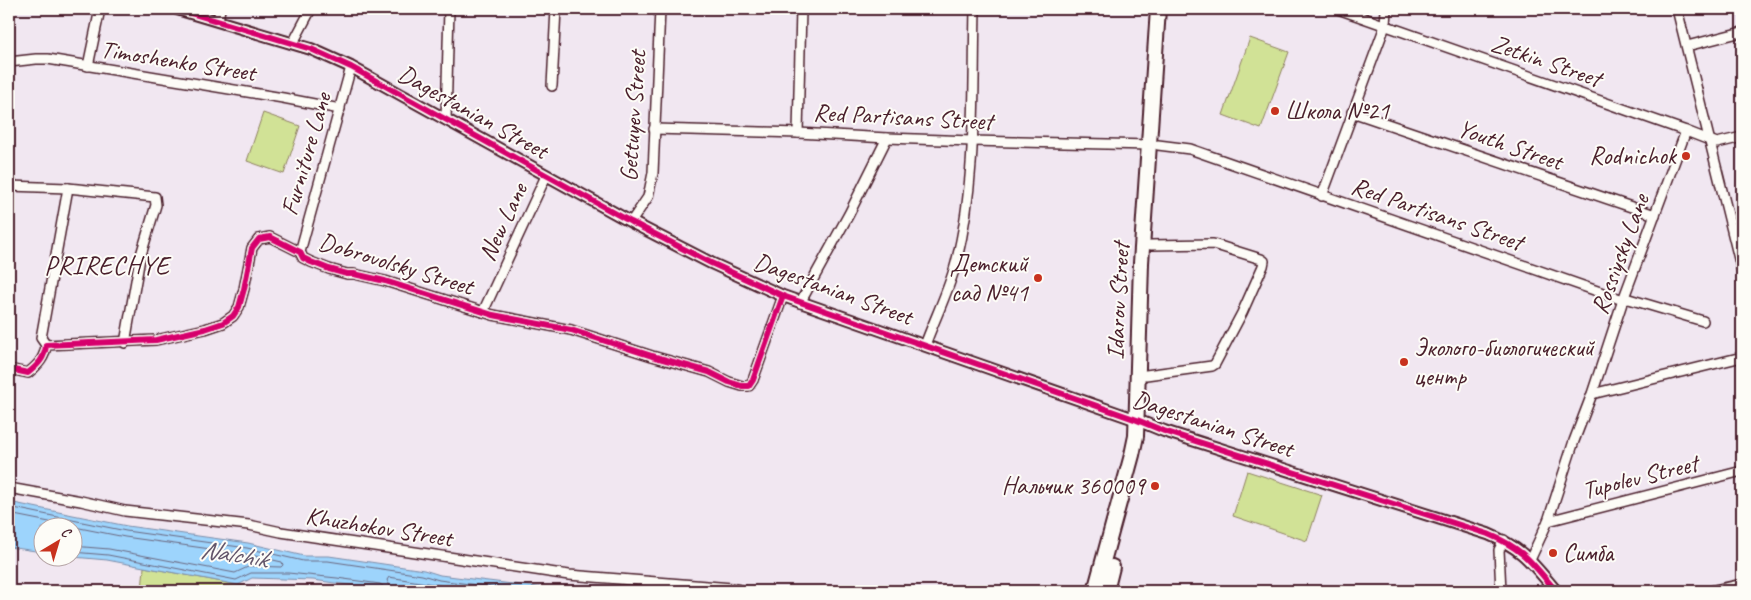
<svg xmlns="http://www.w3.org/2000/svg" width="1751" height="600" viewBox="0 0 1751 600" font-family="Caveat,sans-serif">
	<rect width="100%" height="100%" fill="#f1e7f1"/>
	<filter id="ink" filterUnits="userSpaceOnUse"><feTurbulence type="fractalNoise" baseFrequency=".02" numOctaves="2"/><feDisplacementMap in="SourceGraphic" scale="10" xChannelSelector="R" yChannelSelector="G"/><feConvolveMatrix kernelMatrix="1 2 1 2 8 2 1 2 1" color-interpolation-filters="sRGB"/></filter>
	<g filter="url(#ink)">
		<g fill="#d1e296" stroke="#8e8060">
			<polygon points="1250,38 1289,52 1261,129 1223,115"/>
			<polygon points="263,113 300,126 284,174 247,161"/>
			<polygon points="1247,471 1322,495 1307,541 1233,516"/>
			<polygon points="144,567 238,585 276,591 142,591"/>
		</g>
		<polygon fill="#9dd4fc" stroke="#7c8ca8" points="9,502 127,526 248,543 304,556 329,556 424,570 440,575 569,591 392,591 313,580 252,578 238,585 107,560 73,557 72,528 42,528 42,552 9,547"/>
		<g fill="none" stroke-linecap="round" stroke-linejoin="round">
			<g stroke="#6b677f" stroke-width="1">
				<polyline points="9,507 126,531 247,548 303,561 328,561 422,575 439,580 523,591"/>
				<polyline points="9,514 125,537 246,554 282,562 283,565 281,567 250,566 235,573 109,549 72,546"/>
				<polyline points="72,552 108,555 236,580 251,573 288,573 337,578 380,584 384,587 385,591"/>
				<polyline points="391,591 390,586 387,580 389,577 476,591"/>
			</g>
			<defs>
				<g id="minor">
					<polyline points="1338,9 1686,131 1717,143 1742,137"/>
					<polyline points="1677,9 1742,271"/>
					<polyline points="218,21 220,9"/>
					<polyline points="293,43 311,9"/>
					<polyline points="1687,46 1742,32"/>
					<polyline points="9,62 36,59 48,59 283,98 340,109"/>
					<polyline points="88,66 100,9"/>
					<polyline points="552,86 556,9"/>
					<polyline points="1352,112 1655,215"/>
					<polyline points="446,120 449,9"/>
					<polyline points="654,129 798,133 887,138 972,141 1150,145"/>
					<polyline points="798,133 801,9"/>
					<polyline points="1158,145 1190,149 1623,300 1629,299 1703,321"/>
					<polyline points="9,186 68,188 155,197 156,205 140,258 125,343"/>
					<polyline points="1322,196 1385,26 1386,9"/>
					<polyline points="631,222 648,197 653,173 660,9"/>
					<polyline points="300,252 351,67"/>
					<polyline points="800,303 849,214 887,138"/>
					<polyline points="483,312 546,176"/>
					<polyline points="46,345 41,338 68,188"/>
					<path d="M925,345C935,318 949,290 956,263C977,180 973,93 975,9"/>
					<path d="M9,369L28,373C38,365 45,358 46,345L156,340L205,329L223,323L233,316L239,307L244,289L252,248L259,239L270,237L300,252L303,258L311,262L329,269L347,274H354L385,281L493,315L571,330L652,356L709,372L729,382L742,386H749L753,380L783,296"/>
					<polyline points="1146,375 1212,366 1215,364 1242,313 1263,266 1264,261 1261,259 1213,244 1151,245"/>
					<polyline points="1592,394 1742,357"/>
					<polyline points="9,488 81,501 125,511 249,525 281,532 569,575 732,588 745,591"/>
					<polyline points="1548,521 1742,471"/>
					<polyline points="1530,560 1548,521 1574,441 1592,394 1623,300 1686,131"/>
					<polyline points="1501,591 1499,550 1504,540"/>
				</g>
				<g id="tertiary">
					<path d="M177,9L311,49L351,67L631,222L711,263L783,296L1137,420L1164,431L1488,534C1524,549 1532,563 1556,591"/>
					<polyline points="1714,591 1742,585"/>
				</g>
				<g id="primary">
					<polyline points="1095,591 1132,455 1136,436 1141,263 1158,9"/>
					<polyline points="1106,591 1112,567"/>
				</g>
			</defs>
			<use href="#minor" stroke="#4a1f2b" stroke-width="12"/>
			<use href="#tertiary" stroke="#4a1f2b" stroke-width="14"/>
			<use href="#primary" stroke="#4a1f2b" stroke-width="18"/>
			<use href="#minor" stroke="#fdfcf7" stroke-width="9"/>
			<use href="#tertiary" stroke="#fdfcf7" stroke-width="10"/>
			<use href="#primary" stroke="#fdfcf7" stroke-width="14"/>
			<defs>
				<g id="cycleway">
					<path d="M177,9L311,49L351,67L631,222L711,263L783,296L1137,420L1164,431L1488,534C1524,549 1532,563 1556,591"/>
					<path d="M9,369L28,373C38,365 45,358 46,345L156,340L205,329L223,323L233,316L239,307L244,289L252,248L259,239L270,237L300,252L303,258L311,262L329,269L347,274H354L385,281L493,315L571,330L652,356L709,372L729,382L742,386H749L753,380L783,296"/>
				</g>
			</defs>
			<use href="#cycleway" stroke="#fdfcf7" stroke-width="9"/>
			<use href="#cycleway" stroke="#d6006c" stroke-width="6"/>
		</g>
	</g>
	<g fill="#c8321e" stroke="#fdfcf7" stroke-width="2">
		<circle cx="1275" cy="111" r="5"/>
		<circle cx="1686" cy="156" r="5"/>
		<circle cx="1038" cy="278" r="5"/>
		<circle cx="1404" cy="362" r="5"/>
		<circle cx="1155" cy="486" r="5"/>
		<circle cx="1553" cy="553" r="5"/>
	</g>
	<g text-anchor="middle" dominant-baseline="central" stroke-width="4" stroke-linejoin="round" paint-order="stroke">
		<g font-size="25" fill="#4a1f2b" stroke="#fdfcf7">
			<text transform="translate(178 61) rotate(9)">Timoshenko Street</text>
			<text transform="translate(1546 61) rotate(19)">Zetkin Street</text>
			<text transform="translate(473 112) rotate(29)">Dagestanian Street</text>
			<text transform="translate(633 116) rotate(-86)">Gettuyev Street</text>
			<text transform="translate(903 117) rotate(3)">Red Partisans Street</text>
			<text transform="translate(1510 145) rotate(19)">Youth Street</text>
			<text transform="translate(306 154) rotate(-74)">Furniture Lane</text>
			<text transform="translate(1437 214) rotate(19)">Red Partisans Street</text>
			<text transform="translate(503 222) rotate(-65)">New Lane</text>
			<text transform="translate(1620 254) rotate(-70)">Rossiysky Lane</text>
			<text transform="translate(396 264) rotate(17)">Dobrovolsky Street</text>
			<text transform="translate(833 289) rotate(20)">Dagestanian Street</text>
			<text transform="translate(1118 301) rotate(-87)">Idarov Street</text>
			<text transform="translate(1213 424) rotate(18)">Dagestanian Street</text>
			<text transform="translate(1640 477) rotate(-14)">Tupolev Street</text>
			<text transform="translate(379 527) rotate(9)">Khuzhokov Street</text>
		</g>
		<g font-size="25" fill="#4a1f2b" stroke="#fdfcf7" text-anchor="start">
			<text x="1285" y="111">Школа №21</text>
			<text x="1676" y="156" text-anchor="end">Rodnichok</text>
			<text x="1028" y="264" text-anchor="end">Детский<tspan x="1028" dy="29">сад №41</tspan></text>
			<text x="1414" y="348">Эколого-биологический<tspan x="1414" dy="29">центр</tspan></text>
			<text x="1145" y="486" text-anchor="end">Нальчик 360009</text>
			<text x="1563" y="553">Симба</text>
		</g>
		<g font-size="26" letter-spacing="1" fill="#4a1f2b" stroke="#fdfcf7">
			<text x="107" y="265">PRIRECHYE</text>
		</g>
		<g font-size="26" font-style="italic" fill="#63556a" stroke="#fdfcf7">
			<text transform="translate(234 554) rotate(9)">Nalchik</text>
		</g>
	</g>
	<rect width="1751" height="600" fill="none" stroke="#fdfcf7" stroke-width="30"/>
	<rect x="15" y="15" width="1721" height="570" fill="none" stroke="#4a1f2b" stroke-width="2" filter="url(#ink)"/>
	<g transform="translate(58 542) rotate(38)"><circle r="24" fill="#fdfcf7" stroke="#b5a4a5"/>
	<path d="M0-4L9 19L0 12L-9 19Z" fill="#c8321e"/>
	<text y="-8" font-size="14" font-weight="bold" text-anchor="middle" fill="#4a1f2b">С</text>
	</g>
</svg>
